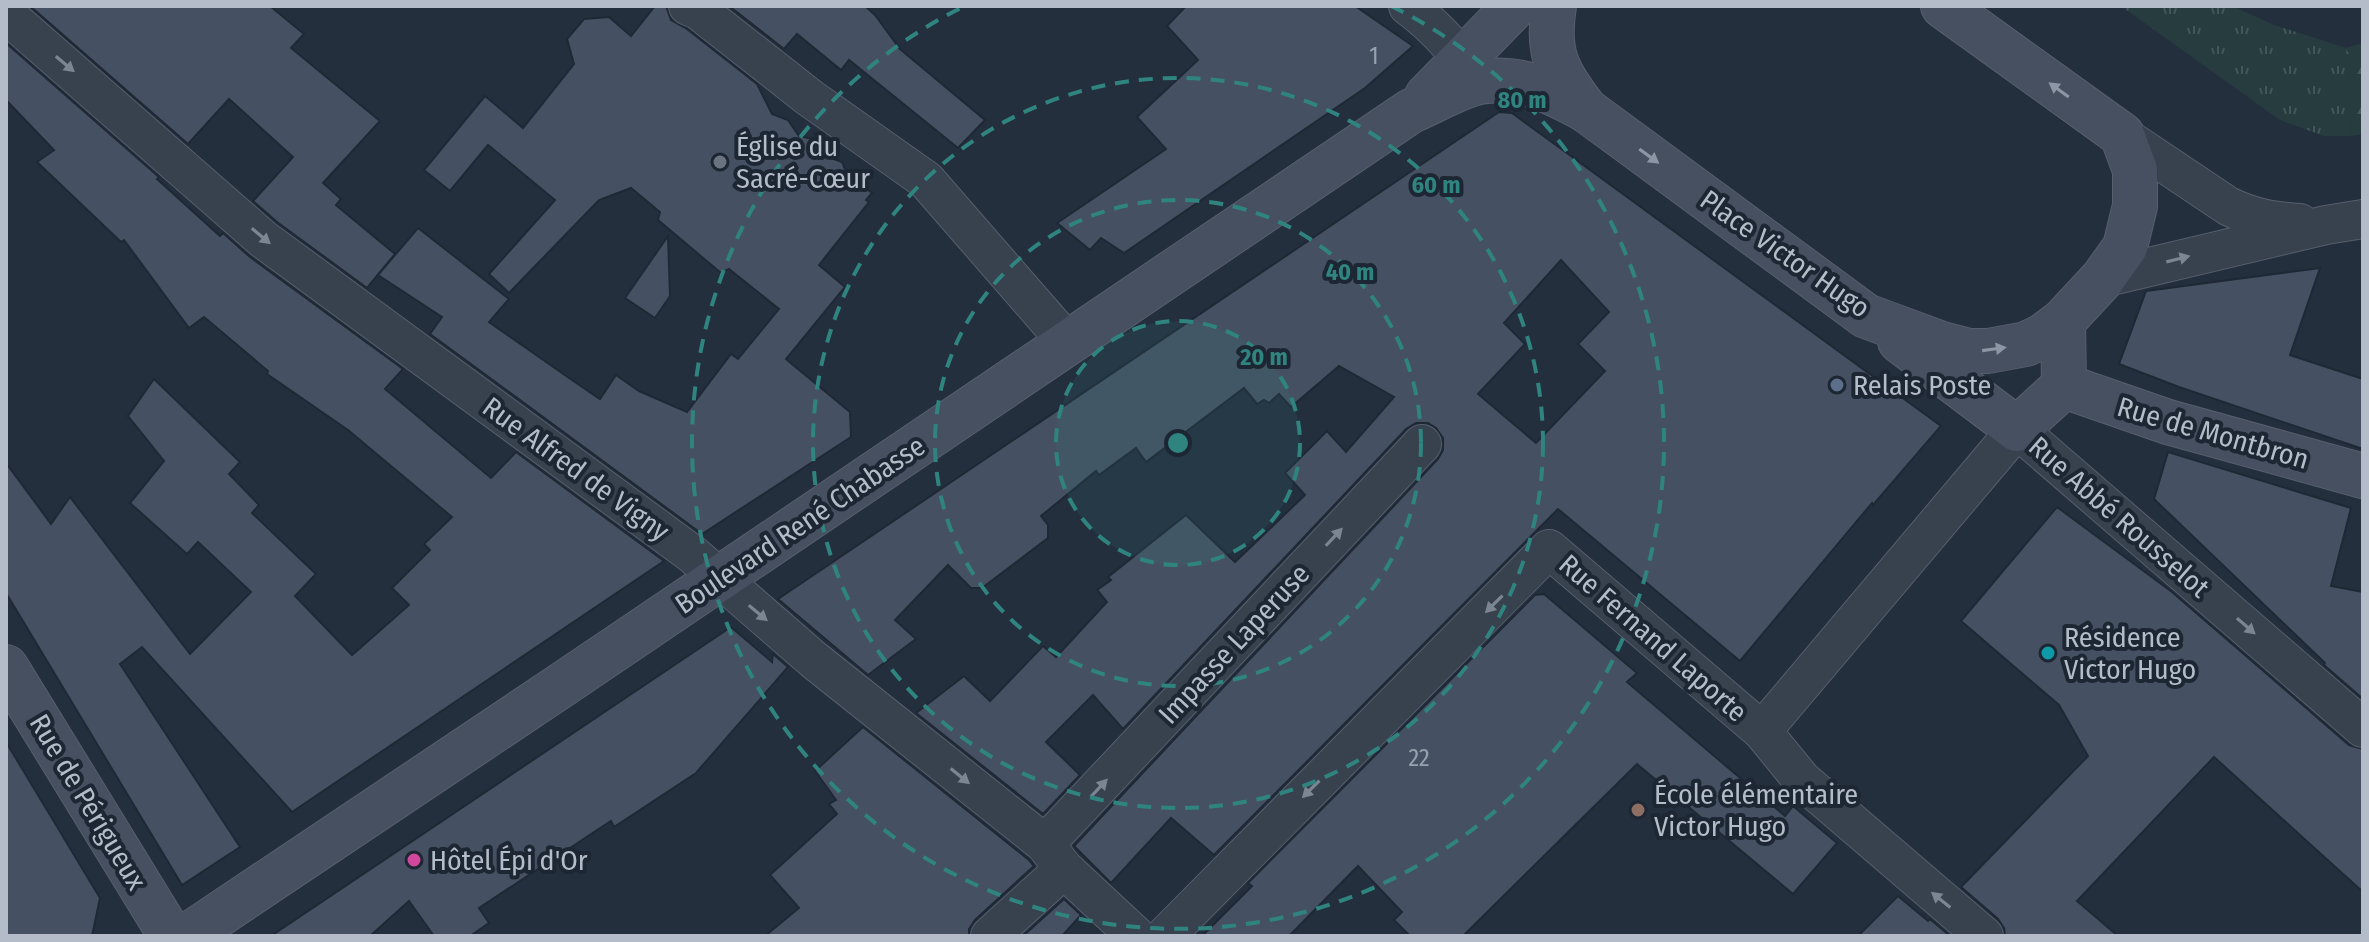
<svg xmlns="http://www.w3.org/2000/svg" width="2369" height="942" viewBox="0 0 2369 942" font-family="'Fira Sans Condensed',sans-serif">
	<defs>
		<pattern id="grass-tufts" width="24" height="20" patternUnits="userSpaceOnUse" patternTransform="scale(2)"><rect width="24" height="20" fill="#263c3f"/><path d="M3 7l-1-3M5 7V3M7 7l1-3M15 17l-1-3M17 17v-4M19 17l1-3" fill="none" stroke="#435659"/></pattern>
		<pattern id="forest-firs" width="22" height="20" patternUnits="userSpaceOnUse" patternTransform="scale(2)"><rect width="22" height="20" fill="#263c3f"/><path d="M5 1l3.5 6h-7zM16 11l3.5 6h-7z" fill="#435659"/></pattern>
	</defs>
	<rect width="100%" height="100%" fill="#242f3e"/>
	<polygon fill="url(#grass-tufts)" points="2121,6 2232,6 2274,25 2346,48 2351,136 2324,136 2280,120"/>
	<polygon fill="url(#forest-firs)" points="2363,43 2363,134 2351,136 2346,48"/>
	<g fill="#455162" stroke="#1f2835" stroke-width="2" fill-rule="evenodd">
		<polygon points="30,6 270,6 304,34 291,48 380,121 323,183 341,199 336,205 395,254 367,288 277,222 253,201 293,157 229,99 188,144"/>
		<polygon points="655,6 666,6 671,20 687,29 757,84 772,114 788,120 799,136 813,139 822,155 842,162 846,172 872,193 866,200 869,202 819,265 845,287 786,359 850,412 851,437 702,534 430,334 442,317 378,275 418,228 509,299 489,322 569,378 600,399 616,375 639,391 687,412 731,354 738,359 779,309 729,269 721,273 658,220 660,212 631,188 599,200 509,293 489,274 555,200 488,145 450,191 424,170 485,96 523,128 574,64 567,39 584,19 609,17 631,36"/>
		<polygon points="729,6 865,6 875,15 900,49 985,120 958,148 849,60 841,70 797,34 784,49"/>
		<polygon points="1186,6 1355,6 1413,46 1365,88 1124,253 1101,238 1090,250 1057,223 1166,149 1137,117 1198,60 1167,26"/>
		<polygon points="6,43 159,177 157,179 220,236 223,233 250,257 403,369 385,389 491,478 516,452 664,561 292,812 142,647 120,664 240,847 182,885 6,593 6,463 51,524 70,497 190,654 251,592 198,542 187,554 130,503 164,461 128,416 154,379 240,462 229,474 259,505 252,513 316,574 295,596 352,655 409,605 392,588 430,550 424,544 452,517 348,430 267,374 268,371 204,317 189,328 124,240 121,242 37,162 54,150 6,100"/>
		<path d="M1499,112L1512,113L1941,426L1873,505L1872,503L1740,661L1558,509L1214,855L1171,818L1111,883L1074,846L1438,459L1443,450V438L1436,428L1428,423H1416L1406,429L1123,729L1093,695L1046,742L1080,775L1043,814L916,713L964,676L990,701L1043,646L1056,657L1107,602L1097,590L1111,580L1108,577L1186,515L1235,562L1305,495L1285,473L1327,431L1346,452L1394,397L1339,366L1291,407L1279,394L1269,403L1264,400L1257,404L1244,388L1146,462L1136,448L1099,475L1096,471L1041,516L1048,525V538L982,588H971L948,565L895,620L916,639L868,675L778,599ZM1561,260L1609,312L1578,344L1605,371L1536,443L1478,394L1525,344L1504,323Z"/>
		<polygon points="668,236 670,296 655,318 625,298"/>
		<polygon points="2320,268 2290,355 2363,379 2363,449 2179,387 2119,364 2146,291"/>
		<polygon points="2168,452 2351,508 2331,586 2363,592 2363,699 2324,665 2325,663 2154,499"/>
		<polygon points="2057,507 2172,592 2349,745 2363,749 2363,892 2214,757 2077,901 2118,936 2005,936 2004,928 1998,919 1961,887 2088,756 2059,705 1961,621"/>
		<polygon points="1544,594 1637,673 1627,682 1785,816 1793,806 1837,843 1793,894 1637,764 1463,936 1410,936 1394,920 1402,912 1358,866 1289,936 1202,936 1252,886 1248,883 1535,595"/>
		<polygon points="731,627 772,662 773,654 788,667 696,773 614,827 611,821 479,908 489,923 470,936 434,936 409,901 370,936 271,936"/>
		<polygon points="863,727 1029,860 1034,866 975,920 969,929 969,936 765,936 799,908 770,875 837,814 829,804 836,800 815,771"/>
		<polygon points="6,742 100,898 92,936 6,936"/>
		<polygon points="1898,896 1928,921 1930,919 1950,936 1858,936"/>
		<polygon points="1064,899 1081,915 1062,936 1023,936"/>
	</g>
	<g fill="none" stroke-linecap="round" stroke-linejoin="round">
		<defs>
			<g id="street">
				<polyline points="688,6 698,10 810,98 926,180 1067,342"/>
				<path d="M1408,6C1437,27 1459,53 1479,82"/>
				<polyline points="6,14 263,239 692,554 814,660 1045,844 1064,869 1136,936"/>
				<path d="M2122,135L2228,206C2252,218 2273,221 2300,223"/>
				<polyline points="2103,278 2326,225 2363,219"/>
				<polyline points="1762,731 1802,780 1984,936"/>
				<polyline points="1045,844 1422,444"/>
				<polyline points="990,936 1064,869"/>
				<polyline points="1165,936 1549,549 1762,731 2017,429 2363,728"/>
			</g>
			<g id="secondary">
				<path d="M1554,6C1546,54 1558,74 1586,110L1866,316L1942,344L1969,351H1988L2026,344L2043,336L2063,321L2103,278L2125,247L2135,206V170L2122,135L1943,6"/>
				<polyline points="1427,96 1515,6"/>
				<polyline points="1900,341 2017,429 2064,386 2063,321"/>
				<polyline points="2064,386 2168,422 2363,476"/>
				<polyline points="6,667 171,936"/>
				<path d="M187,936C597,664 1002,385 1411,111C1431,103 1459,86 1480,82C1520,75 1553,92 1586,110"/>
			</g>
		</defs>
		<use href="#street" stroke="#565f6c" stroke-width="40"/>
		<use href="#secondary" stroke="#565f6c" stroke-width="46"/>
		<use href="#street" stroke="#38414e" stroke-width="38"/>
		<use href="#secondary" stroke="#465061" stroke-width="44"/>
	</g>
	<defs><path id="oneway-solid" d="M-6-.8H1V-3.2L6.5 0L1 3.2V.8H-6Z" transform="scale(2)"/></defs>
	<g fill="#7c8592">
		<use href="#oneway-solid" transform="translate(65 64) rotate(40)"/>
		<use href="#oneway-solid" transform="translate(261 236) rotate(40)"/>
		<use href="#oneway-solid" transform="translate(2178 259) rotate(-14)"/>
		<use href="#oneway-solid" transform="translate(1334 537) rotate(-47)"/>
		<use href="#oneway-solid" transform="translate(1494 604) rotate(135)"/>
		<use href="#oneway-solid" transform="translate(758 613) rotate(40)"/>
		<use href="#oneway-solid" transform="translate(2246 626) rotate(41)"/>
		<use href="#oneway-solid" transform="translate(960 776) rotate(39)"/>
		<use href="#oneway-solid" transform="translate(1099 788) rotate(-47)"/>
		<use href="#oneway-solid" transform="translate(1311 789) rotate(135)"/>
		<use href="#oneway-solid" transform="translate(1941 900) rotate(-141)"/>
	</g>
	<g fill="#8e96a5">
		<use href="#oneway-solid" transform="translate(2059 90) rotate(-144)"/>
		<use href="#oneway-solid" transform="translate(1649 156) rotate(36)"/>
		<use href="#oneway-solid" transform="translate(1994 349) rotate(-8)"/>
	</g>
	<circle cx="1178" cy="443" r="122" fill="#308480" fill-opacity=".12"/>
	<g fill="none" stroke="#308480" stroke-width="4" stroke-dasharray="14 10">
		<circle cx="1178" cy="443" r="122"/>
		<circle cx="1178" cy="443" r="243"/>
		<circle cx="1178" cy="443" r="365"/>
		<path d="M1391 6A486 486 0 1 1 965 6"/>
	</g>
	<circle fill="#6b7280" stroke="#1d2633" stroke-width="3" cx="720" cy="162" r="8"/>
	<circle fill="#5c6f8a" stroke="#1d2633" stroke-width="3" cx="1837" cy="385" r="8"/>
	<circle fill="#0f9aa8" stroke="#1d2633" stroke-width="3" cx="2048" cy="653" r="8"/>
	<circle fill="#8d6e63" stroke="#1d2633" stroke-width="3" cx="1638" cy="810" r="8"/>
	<circle fill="#d1479c" stroke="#1d2633" stroke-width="3" cx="414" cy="860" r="8"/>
	<g text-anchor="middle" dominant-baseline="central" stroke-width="8" stroke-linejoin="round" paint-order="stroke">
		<g font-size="24" fill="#98a1af">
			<text x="1374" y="56">1</text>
			<text x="1419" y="758">22</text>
		</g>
		<g font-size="28" fill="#b4bcc9" stroke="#1d2633" text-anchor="start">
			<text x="736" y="146">Église du<tspan x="736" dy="32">Sacré-Cœur</tspan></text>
			<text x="1853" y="385">Relais Poste</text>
			<text x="2064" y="637">Résidence<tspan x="2064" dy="32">Victor Hugo</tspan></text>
			<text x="1654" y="794">École élémentaire<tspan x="1654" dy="32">Victor Hugo</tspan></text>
			<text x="430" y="860">Hôtel Épi d'Or</text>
		</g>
		<g font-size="28" fill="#b4bcc9" stroke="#1d2633">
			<text transform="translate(1785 254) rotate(35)">Place Victor Hugo</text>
			<text transform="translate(2213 433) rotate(16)">Rue de Montbron</text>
			<text transform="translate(576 469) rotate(36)">Rue Alfred de Vigny</text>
			<text transform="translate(2119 517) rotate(41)">Rue Abbé Rousselot</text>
			<text transform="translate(800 525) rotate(-34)">Boulevard René Chabasse</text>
			<text transform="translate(1653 638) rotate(41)">Rue Fernand Laporte</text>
			<text transform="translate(1234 644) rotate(-47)">Impasse Laperuse</text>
			<text transform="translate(88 802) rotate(59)">Rue de Périgueux</text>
		</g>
	</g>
	<circle cx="1178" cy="443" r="12" fill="#308480" stroke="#1d2633" stroke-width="4"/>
	<g font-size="24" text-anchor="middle" font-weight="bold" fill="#308480" stroke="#1d2633" stroke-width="8" stroke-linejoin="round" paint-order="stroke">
		<text x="1522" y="108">80 m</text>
		<text x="1436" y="193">60 m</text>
		<text x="1350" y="280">40 m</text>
		<text x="1264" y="365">20 m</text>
	</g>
	<rect width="2369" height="942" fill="none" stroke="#b4bcc9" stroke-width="16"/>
</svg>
